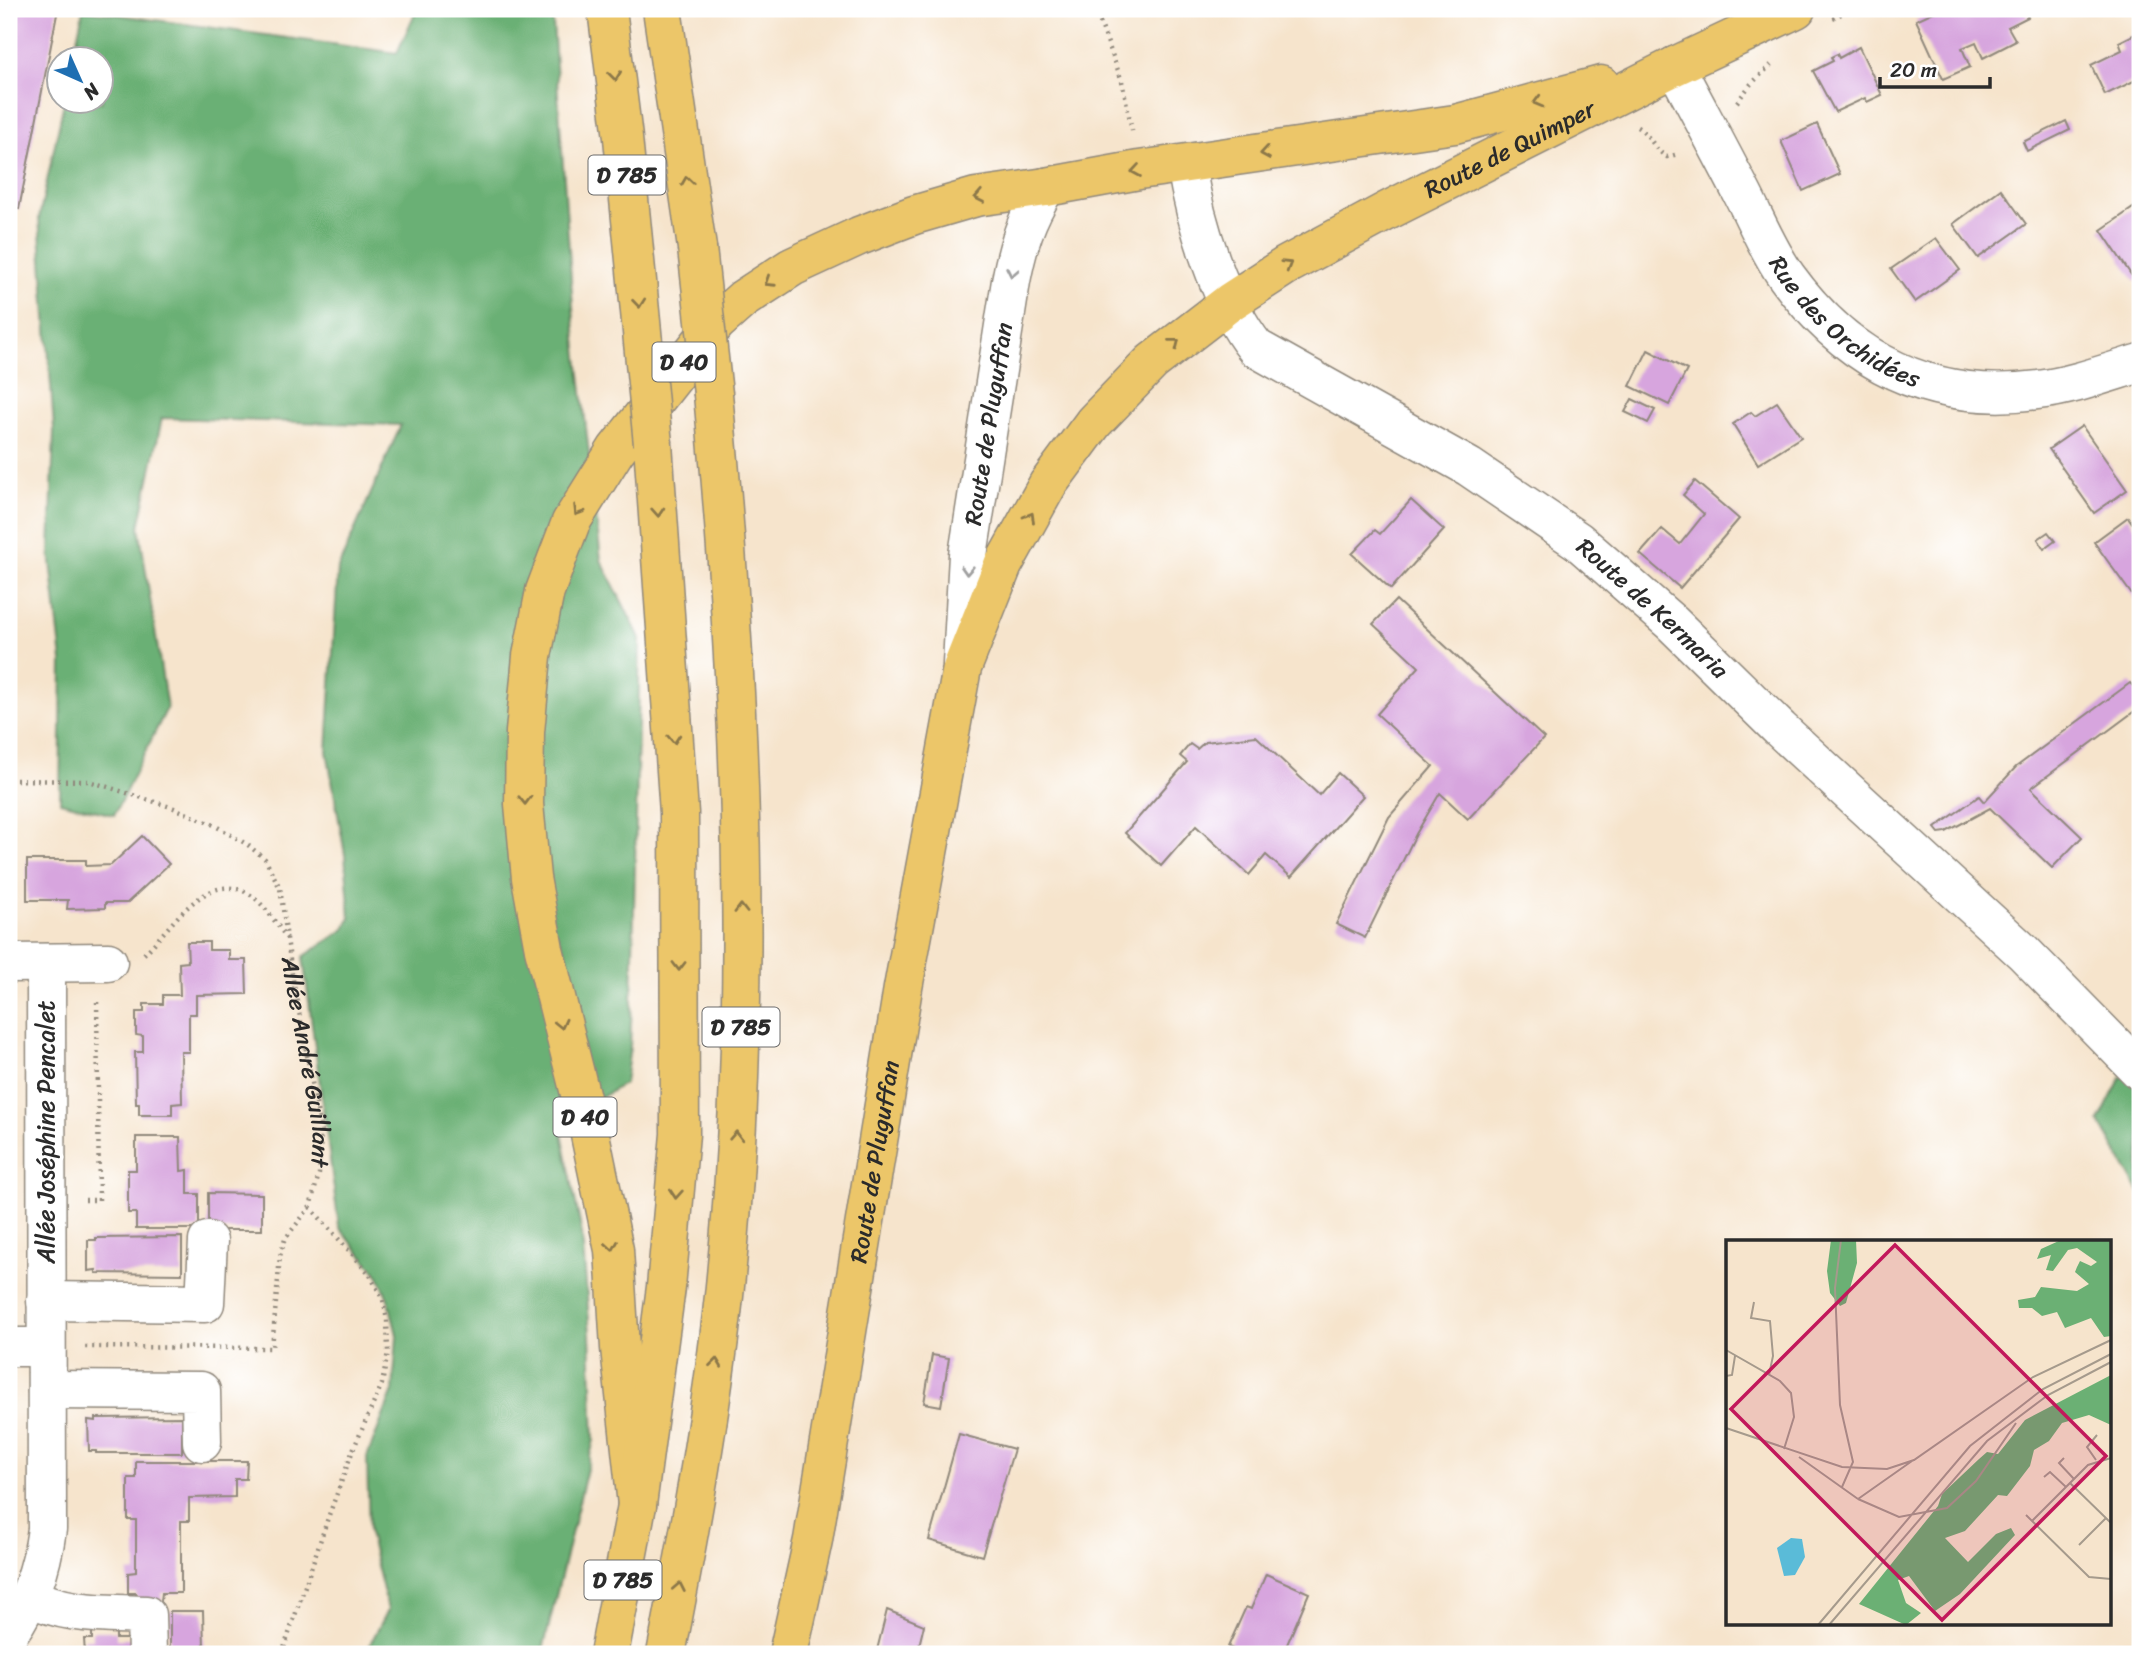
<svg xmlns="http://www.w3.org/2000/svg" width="2149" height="1663" viewBox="0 0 2149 1663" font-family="Sriracha,sans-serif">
	<rect width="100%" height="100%" fill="#fff"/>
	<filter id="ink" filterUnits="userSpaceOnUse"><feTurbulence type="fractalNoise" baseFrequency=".0143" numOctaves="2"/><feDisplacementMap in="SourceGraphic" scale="14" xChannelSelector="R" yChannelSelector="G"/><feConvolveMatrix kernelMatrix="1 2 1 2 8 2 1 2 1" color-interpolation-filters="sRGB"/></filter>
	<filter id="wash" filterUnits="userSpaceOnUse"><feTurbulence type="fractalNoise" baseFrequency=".00686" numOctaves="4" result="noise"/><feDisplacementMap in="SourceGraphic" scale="28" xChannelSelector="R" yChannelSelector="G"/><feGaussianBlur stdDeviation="1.57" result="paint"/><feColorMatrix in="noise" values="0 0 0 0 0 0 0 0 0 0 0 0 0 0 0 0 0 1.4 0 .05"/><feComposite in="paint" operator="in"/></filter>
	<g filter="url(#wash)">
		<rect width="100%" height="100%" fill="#f6e4cc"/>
		<g fill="#6bb074" stroke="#4b6e50" stroke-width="2">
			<polygon points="417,9 552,9 574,321 601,560 640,638 632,1001 630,1047 625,1083 560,1123 582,1234 590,1334 594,1440 542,1654 365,1654 388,1610 369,1533 367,1457 393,1391 397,1335 389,1302 379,1276 339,1227 303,957 345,929 350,918 345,855 327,751 338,568 401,425 162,418 139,527 167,708 114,815 60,802 62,661 50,553 54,429 39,218 64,102 102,102 102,60 73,59 83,10 397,53"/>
			<polygon points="2140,1076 2140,1193 2099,1121 2121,1077"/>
		</g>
		<g id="blocks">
			<g fill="#d7a5de">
				<polygon points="9,9 58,9 19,209 9,207"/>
				<polygon points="1940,9 2024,9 2028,17 2008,27 2016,41 1983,58 1976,42 1962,48 1970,67 1943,79 1916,20"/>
				<polygon points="2137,33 2140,40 2140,78 2105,95 2091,65 2122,50 2119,42"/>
				<polygon points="1859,47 1882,95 1867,102 1865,98 1835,112 1813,71 1833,61 1831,57 1837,54 1839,58"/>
				<polygon points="2066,121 2070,130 2027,151 2023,142"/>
				<polygon points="1817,124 1840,174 1803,191 1781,141"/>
				<polygon points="2001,189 2026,224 1978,258 1953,224"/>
				<polygon points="2136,206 2140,213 2140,279 2136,282 2101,230"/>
				<polygon points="1936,238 1960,270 1915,302 1891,269"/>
				<polygon points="1648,350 1687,370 1669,405 1630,386"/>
				<polygon points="1632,399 1655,410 1648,423 1625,412"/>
				<polygon points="1777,402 1801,437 1758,464 1733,424 1751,412 1755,416"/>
				<polygon points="2082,426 2127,490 2094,513 2049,449"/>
				<polygon points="1695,481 1739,519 1680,588 1640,554 1662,529 1680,544 1704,514 1683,495"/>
				<polygon points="1411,500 1444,530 1391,589 1352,554 1375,530 1380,534"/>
				<polygon points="2128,517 2140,534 2140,606 2094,542"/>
				<polygon points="2048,532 2055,541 2044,549 2038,539"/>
				<polygon points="1396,600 1544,738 1468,819 1440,793 1416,834 1365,938 1336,924 1389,817 1433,766 1377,714 1419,667 1373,624"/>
				<polygon points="2130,683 2140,693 2140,707 2031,788 2082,837 2052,868 1990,808 1946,832 1939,833 1935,828 1979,796 1984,802 2016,767"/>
				<polygon points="1256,736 1319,795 1338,773 1363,796 1291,877 1266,855 1249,875 1196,826 1161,866 1125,833 1187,762 1180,756 1190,744 1197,749 1205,742"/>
				<polygon points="142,836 169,864 127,903 105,903 105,908 67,909 68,900 27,900 27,860 86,860 86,866 111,865"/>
				<polygon points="187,942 209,942 209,950 229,950 229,960 246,960 247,994 196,995 196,1014 189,1014 189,1052 181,1052 182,1103 172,1104 172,1115 139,1115 139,1104 136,1104 135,1052 143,1052 143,1036 136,1035 136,1012 144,1012 144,1004 163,1004 163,995 180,995 179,963 188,962"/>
				<polygon points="136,1137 180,1137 181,1171 188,1170 188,1194 199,1194 199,1229 136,1229 136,1213 128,1213 128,1170 136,1170"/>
				<polygon points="208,1193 262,1194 262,1230 208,1230"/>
				<polygon points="182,1237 182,1274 96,1273 96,1270 88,1271 88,1240 96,1240 96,1238"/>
				<polygon points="932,1355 949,1358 941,1406 924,1403"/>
				<polygon points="182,1417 182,1453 96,1453 96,1451 89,1451 88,1420 96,1421 96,1418"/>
				<polygon points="959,1434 1014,1449 982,1556 929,1540"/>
				<polygon points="136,1461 247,1461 246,1479 235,1479 235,1497 189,1498 189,1521 181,1521 181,1593 162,1593 161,1601 137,1601 136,1593 128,1593 128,1573 136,1572 136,1520 128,1520 128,1478 136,1478"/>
				<polygon points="1266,1574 1309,1593 1283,1654 1245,1654 1228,1647 1246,1607 1251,1609"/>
				<polygon points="887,1610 924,1625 917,1654 876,1654"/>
				<polygon points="170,1611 203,1611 204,1648 170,1648"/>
				<polygon points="92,1631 116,1631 116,1639 137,1639 137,1654 85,1654 84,1639 92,1639"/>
			</g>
		</g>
	</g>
	<g filter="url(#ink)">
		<use href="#blocks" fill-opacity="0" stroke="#90887c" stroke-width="2"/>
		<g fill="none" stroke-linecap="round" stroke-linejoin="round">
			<defs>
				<g id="minor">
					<path id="s2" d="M1675,66C1697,108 1720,150 1742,193C1756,220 1769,252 1787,277C1849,362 1931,404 2038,390C2072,386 2107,373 2140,363"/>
					<path id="s3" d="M1186,165C1195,221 1220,304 1256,348L1469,467L1578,541L1672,623L1780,729L2023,952L2140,1071"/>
					<path id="s4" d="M962,664L968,555L1011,281C1018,244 1026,219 1046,187"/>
					<polyline points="9,963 108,962"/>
					<polyline points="46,1301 205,1303 208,1241"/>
					<polyline points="9,1347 46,1347"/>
					<polyline points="47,1390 201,1391 202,1442"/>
					<path d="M29,1596C66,1616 106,1613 146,1615L147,1654"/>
					<path d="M9,1633C31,1602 42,1566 47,1529L46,963"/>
				</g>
				<g id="major">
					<polyline points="1046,187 1139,170 1455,124 1601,85"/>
					<path id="s5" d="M788,1654L813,1540L903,988L962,668L1003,565L1048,484L1094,422L1152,362L1230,302L1287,265L1389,210L1675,66L1796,9"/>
				</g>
				<g id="highway">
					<polyline points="607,9 623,138 643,342"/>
					<polyline points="662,9 697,248"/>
					<polyline points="637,1505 620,1348 614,1250 589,1130 544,949 531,878 524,804 525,732 532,656 545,591 571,522 616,450 716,323 743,299 792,267 859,236 914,215 976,197 1046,187"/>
					<polyline points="609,1654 637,1505 666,1287 680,1134 679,813 653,444"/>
					<path d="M666,1654C689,1535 711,1417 724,1296C755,996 741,694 713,394"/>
				</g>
			</defs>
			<use href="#minor" stroke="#90887c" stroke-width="41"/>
			<use href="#major" stroke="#90887c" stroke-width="41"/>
			<use href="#highway" stroke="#90887c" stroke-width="41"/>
			<g stroke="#90887c" stroke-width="4.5" stroke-dasharray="2 5" stroke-linecap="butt">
				<polyline points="1095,9 1122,81 1133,135"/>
				<polyline points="1833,18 1851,9"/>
				<polyline points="1737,102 1751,84 1771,65"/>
				<path d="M1637,127C1650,134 1654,150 1667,157L1678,154"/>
				<path id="s1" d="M9,780L89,781L174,808L214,825L248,845L265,859L280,888L292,974L321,1131L319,1174L310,1207L285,1239L280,1256L272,1348L85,1347"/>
				<path d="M144,954C171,929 207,865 252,896C266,906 276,924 287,938"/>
				<polyline points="85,1200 99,1200 97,998"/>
				<polyline points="282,1654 329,1515 353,1450 382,1384 388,1352 387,1320 383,1300 369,1273 310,1207"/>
			</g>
			<use href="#minor" stroke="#fff" stroke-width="38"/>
			<use href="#major" stroke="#ecc669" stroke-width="38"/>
			<use href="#highway" stroke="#ecc669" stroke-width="38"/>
			<defs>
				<g id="highway-bridge">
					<polyline points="697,248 713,394"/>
					<polyline points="643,342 653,444"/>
				</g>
			</defs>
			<use href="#highway-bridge" stroke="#90887c" stroke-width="41" stroke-linecap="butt"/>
			<use href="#highway-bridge" stroke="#ecc669" stroke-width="38"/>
		</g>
		<defs><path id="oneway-chevron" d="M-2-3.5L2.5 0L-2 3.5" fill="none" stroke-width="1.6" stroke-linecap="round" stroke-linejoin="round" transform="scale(1.75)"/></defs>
		<g stroke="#8c784a">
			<use href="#oneway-chevron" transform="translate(615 76) rotate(83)"/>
			<use href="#oneway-chevron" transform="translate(1538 102) rotate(165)"/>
			<use href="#oneway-chevron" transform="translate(1265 153) rotate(171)"/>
			<use href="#oneway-chevron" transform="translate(1136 171) rotate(171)"/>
			<use href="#oneway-chevron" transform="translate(687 181) rotate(-98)"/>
			<use href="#oneway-chevron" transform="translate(979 197) rotate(169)"/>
			<use href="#oneway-chevron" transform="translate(1287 265) rotate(-31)"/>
			<use href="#oneway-chevron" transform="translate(769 282) rotate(147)"/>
			<use href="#oneway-chevron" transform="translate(639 303) rotate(84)"/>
			<use href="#oneway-chevron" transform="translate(1175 343) rotate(-38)"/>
			<use href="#oneway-chevron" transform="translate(578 511) rotate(122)"/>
			<use href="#oneway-chevron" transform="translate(658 512) rotate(86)"/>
			<use href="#oneway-chevron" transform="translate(1030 517) rotate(-60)"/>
			<use href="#oneway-chevron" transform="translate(674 739) rotate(86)"/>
			<use href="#oneway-chevron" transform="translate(525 800) rotate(89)"/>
			<use href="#oneway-chevron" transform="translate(741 909) rotate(-90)"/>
			<use href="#oneway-chevron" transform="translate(679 966) rotate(90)"/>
			<use href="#oneway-chevron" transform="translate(561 1024) rotate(77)"/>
			<use href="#oneway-chevron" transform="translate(736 1136) rotate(-87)"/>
			<use href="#oneway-chevron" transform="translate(676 1194) rotate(94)"/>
			<use href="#oneway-chevron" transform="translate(612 1246) rotate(81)"/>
			<use href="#oneway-chevron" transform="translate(716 1363) rotate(-83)"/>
			<use href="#oneway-chevron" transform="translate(679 1587) rotate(-79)"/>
		</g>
		<g stroke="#a0a0a0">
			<use href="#oneway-chevron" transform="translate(1012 272) rotate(101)"/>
			<use href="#oneway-chevron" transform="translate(967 570) rotate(93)"/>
		</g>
	</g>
	<g text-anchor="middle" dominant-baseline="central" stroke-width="7" stroke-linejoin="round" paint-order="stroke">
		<g fill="#fff" stroke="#6b6b6b" stroke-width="2">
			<rect x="588.5" y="155.5" width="77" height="39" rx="5"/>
			<rect x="652.5" y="342.5" width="63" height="39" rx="5"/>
			<rect x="702.5" y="1007.5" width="77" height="39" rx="5"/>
			<rect x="553.5" y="1097.5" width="63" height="39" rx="5"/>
			<rect x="584.5" y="1560.5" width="77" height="39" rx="5"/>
		</g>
		<g font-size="23" font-weight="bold" fill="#2b2b2b">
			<text x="627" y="175">D 785</text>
			<text x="684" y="362">D 40</text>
			<text x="741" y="1027">D 785</text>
			<text x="585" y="1117">D 40</text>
			<text x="623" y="1580">D 785</text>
		</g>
		<g font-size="24" fill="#2b2b2b" stroke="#fff">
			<text stroke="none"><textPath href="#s5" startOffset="1783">Route de Quimper</textPath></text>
			<text stroke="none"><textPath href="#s2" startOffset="313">Rue des Orchidées</textPath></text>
			<text stroke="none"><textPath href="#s4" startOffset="242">Route de Pluguffan</textPath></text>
			<text stroke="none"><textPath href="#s3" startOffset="674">Route de Kermaria</textPath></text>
			<text stroke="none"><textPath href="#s1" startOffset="483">Allée André Guillant</textPath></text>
			<text transform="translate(46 1132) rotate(-90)">Allée Joséphine Pencalet</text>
			<text stroke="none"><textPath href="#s5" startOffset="500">Route de Pluguffan</textPath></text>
		</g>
	</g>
	<g transform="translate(1726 1240)">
		<rect width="385" height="385" fill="#f6e4cc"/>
		<path d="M105,0H130L131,23L120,63L114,66L104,53L101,31ZM335,0H385V96L378,97L365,78L339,88L331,72L316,76L306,68H293L292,60L309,57L315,47L351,51L363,44L349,32L351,27L354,21L365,26L371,22L351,8L342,10L327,31L320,30L325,15L311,19L315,9ZM385,135V185L363,175L336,183L323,201L308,210L304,226L281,256L272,255L239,291L219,298L242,322L270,294L285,288L289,295L234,354L209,371L183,336L172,340L180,363L195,373L180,385L133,364L212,266L216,254L253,219L261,212L272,214L299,180Z" fill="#6bb074"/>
		<path d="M65,298L76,299L79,317L69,335L58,336L51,308Z" fill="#5abbd8"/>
		<path fill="none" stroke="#a59a8c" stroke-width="2" d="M115,0L109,48L114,165L127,222L116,247M28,62L25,78L44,81L47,116L43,135M0,110L54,141L65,153L68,177L58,209M0,136L6,135L9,116M0,188L116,227L161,229L188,220L307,137L385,100M73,217L132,259M338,218L333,223L348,239M370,220L361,207L371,195M318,237L324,232L340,247M344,243L385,283M132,259L186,221M132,259L173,277L221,268L250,241L290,183M300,275L363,337L385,339M306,281L362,225L385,218M353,305L380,278M92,385L244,206L317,149L385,114M103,385L261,201L322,155L385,122"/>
		<path fill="#c2185b" fill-opacity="0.15" stroke="#c2185b" stroke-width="3.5" d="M169,5L380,216L216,380L5,169Z"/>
		<rect width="385" height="385" fill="none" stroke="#2b2b2b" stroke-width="3.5"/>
	</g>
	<rect width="2149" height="1663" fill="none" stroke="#fff" stroke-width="35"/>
	<g transform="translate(80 80) rotate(135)"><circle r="33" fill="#ffffff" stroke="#aaaaaa" stroke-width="2"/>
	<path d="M0-5L12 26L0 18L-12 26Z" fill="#1f6fb2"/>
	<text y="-10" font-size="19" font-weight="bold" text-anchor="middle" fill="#2b2b2b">N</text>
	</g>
	<path d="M1880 77v10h110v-10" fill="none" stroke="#2b2b2b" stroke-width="3.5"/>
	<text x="1890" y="77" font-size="21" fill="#2b2b2b" stroke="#ffffff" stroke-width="5" paint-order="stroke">20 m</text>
</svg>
